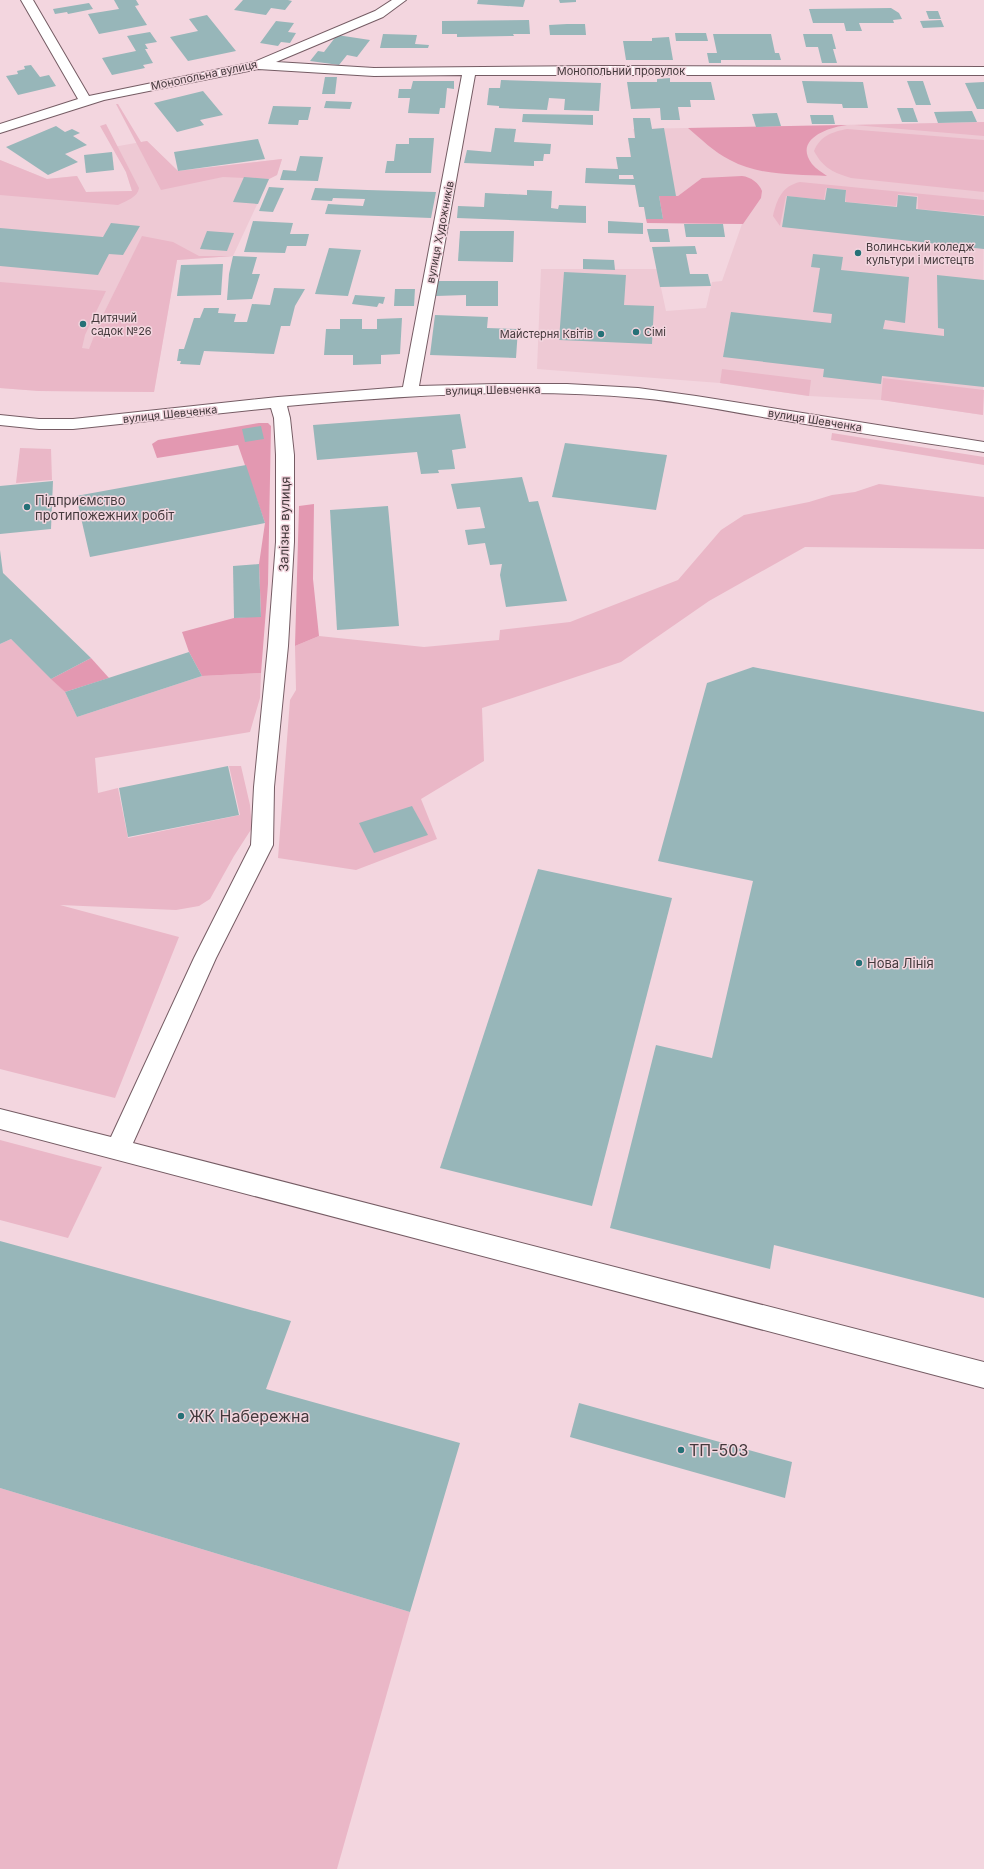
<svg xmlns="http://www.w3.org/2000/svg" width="984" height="1869" viewBox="0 0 984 1869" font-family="Inter,sans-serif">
	<rect width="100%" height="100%" fill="#f3d6df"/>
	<g fill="#eec9d4">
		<polygon points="984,122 983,415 881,400 809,396 720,383 537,369 541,269 657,269 666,311 706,308 712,282 722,281 742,224 647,223 644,207 639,207 633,175 628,138 635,138 633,129"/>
		<polygon points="147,141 178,171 282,159 277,175 269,179 233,256 177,260 154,392 39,391 0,388 0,160 47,179 77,176 86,192 132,191 126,172 113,147"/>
	</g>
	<g fill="#eab7c7">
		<polygon points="116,104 118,104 141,142 147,141 178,171 282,159 277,175 269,179 223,177 161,190"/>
		<polygon points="984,122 984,136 854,125"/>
		<path d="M106,124L139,188C138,197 126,201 118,205L0,195V160L47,179L77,176L86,192L132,191L126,172L100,126Z"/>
		<path d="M847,129L984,140V192L851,178C834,173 823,168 814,151C820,136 832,132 847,129Z"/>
		<path d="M800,182L984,200V215L918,209V196L898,194L896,206L846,202V190L826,188L824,200L786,196L780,226L773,216C777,199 782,186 800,182Z"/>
		<polygon points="142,236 173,242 199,256 233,256 177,260 154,392 39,391 0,388 0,282 106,291 85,335 82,348 89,349 100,321"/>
		<polygon points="722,369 811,380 809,396 720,383"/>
		<polygon points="883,378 984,390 983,415 881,400"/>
		<polygon points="832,433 984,457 984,465 831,440"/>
		<polygon points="20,448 51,449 52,480 16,483"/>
		<polygon points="879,484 984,497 984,549 805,547 709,601 621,662 482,708 484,761 421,799 437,839 356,870 278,858 290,700 296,690 295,646 319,636 424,647 499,640 500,630 570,622 678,580 721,530 744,515 809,502 832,495 855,492"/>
		<polygon points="11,639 65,692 77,717 202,676 261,673 260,698 250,732 95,758 98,793 118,788 128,838 240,815 229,766 241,766 250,805 252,828 234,856 210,899 199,906 176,910 60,905 179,937 115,1098 0,1069 0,644"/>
		<polygon points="0,1140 102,1167 68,1238 0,1220"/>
		<polygon points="0,1488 410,1612 337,1869 0,1869"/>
	</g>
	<g fill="#e398b1">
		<path d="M847,125C829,127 793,139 812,164C816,169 822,172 827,176C795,174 759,176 730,160C714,152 701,139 688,128Z"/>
		<path d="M742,176C751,177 759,183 762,191L761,198L743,224L647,223L646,219H663L659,196H678L702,178Z"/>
		<polygon points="259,423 268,423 271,426 268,584 261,673 202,676 189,652 182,632 234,618 261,616 259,564 265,523 238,445 157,458 152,444 158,440"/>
		<polygon points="314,504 313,579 319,636 295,646 299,506"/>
		<polygon points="91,658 109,678 65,692 51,679"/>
	</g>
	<g fill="#97b6b9" fill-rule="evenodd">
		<polygon points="114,0 136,0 139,5 135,6 147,25 99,34 88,14 119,9"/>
		<polygon points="243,0 288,0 292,1 285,10 271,8 266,15 234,10"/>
		<polygon points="478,0 525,0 523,7 477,4"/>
		<polygon points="559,0 576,0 576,2 560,3"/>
		<polygon points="89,3 93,9 68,14 67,12 55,14 53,9"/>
		<polygon points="891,8 899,13 902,19 893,20 894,23 859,23 862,31 846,31 844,23 813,23 809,9"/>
		<polygon points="926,11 938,11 941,19 929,19"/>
		<polygon points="207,15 236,51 188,61 170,37 198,31 189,19"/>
		<polygon points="529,20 530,34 513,34 514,36 457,37 457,34 442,34 442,21"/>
		<polygon points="941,20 944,27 923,28 920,21"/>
		<polygon points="276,21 294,23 288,32 296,33 290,43 281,42 278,46 260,43"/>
		<polygon points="567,24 585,24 586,35 550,35 549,25"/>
		<polygon points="150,32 157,42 145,44 148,49 145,49 153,63 143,65 145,68 112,75 102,58 136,51 127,36"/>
		<polygon points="675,33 706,33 708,41 676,41"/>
		<polygon points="383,34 417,35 415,44 429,45 428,48 380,48"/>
		<polygon points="713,34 771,34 775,53 779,53 781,60 721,60 721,63 709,63 707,53 717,53"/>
		<polygon points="803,34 832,34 836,49 833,49 837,63 822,63 818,47 806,47"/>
		<polygon points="337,35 370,40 357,57 347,55 339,65 310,61 318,51 324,52"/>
		<polygon points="669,37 673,60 626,60 623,41 652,41 652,38"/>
		<polygon points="31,65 40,77 49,75 56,86 18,95 6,76 18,74 17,71 25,69 24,66"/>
		<polygon points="325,77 337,77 335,94 322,94"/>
		<polygon points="670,78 670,82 711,82 715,100 690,100 691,107 678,107 680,120 661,120 660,108 631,109 627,82 657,82 657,79"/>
		<polygon points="501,80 601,83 599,111 564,110 565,99 549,98 547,110 499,108 499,106 487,105 489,88 500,88"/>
		<polygon points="413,81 454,81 454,89 447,88 445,108 440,108 439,114 408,113 410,98 398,98 399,89 411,89"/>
		<polygon points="802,81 863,82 868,108 843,108 842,104 807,103"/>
		<polygon points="907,81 923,81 931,105 916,105"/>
		<polygon points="984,82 984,109 977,109 965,83"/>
		<polygon points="203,91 223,115 200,120 204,125 177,132 154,103"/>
		<polygon points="326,101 352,102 350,109 324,108"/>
		<polygon points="273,106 311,107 308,120 299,120 298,125 268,124"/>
		<polygon points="897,108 913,108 918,122 902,122"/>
		<polygon points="972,111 977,122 938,123 934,112"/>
		<polygon points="777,113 781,126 756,127 752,114"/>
		<polygon points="523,114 593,115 593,125 522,122"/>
		<polygon points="810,115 833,115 835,124 812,124"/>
		<path d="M633,118H650L652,129L664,128L676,196H659L663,219H646L644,207H639L635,185L585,183L586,168L618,169L616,157H631L628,138H635ZM619,175H633L634,179H619Z"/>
		<polygon points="56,126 65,132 72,129 80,133 73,136 87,145 65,154 78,162 48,175 6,147"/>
		<polygon points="495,128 516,129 514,142 551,144 550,154 544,154 543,161 534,161 534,166 464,163 467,150 491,152"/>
		<polygon points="409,138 434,138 431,173 385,173 387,161 394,161 396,144 409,144"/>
		<polygon points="258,139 265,159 178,171 174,152"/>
		<polygon points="112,152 114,170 86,173 84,155"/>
		<polygon points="300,156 323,157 318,181 280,180 283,170 296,171"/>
		<polygon points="244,177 269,179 258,204 233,202"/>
		<polygon points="269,187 284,188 273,212 259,211"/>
		<polygon points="315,188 367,190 436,192 431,218 405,217 325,214 328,204 363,206 365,199 333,198 332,201 311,200"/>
		<polygon points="827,188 846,190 845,202 897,207 898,195 917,197 916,209 984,216 984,249 782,227 787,196 825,200"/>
		<polygon points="527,190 552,191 551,208 558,209 559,205 586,206 586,223 457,218 458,206 484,207 485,193 527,195"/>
		<polygon points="253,221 293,223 290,234 309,234 306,246 287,246 285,253 244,252"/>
		<polygon points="608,221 643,223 643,234 608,233"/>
		<polygon points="111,223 140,226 123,255 109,254 98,275 0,266 0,228 103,237"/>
		<polygon points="684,224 723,224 725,237 686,237"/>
		<polygon points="647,229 668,229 670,242 650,242"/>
		<polygon points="207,231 234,233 227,251 200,249"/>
		<polygon points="460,231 514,231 513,262 458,261"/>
		<polygon points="695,246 697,254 686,254 690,274 708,274 711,286 660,287 652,247"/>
		<polygon points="329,248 361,250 348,296 315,294"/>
		<polygon points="813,254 843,257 841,270 909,277 905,323 885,320 883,329 944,336 944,329 938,328 937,275 984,280 984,387 882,376 881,384 823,377 824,369 723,357 731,312 831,323 832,314 813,312 820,268 811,267"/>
		<polygon points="233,256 257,257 252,274 260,274 252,299 227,300 229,274"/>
		<polygon points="583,259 614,260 615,270 583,269"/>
		<polygon points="223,264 221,295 177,296 181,265"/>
		<polygon points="564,272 626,275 624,305 654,306 652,344 559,340"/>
		<polygon points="438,281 498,281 498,306 466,306 466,295 436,296"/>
		<polygon points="274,288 305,289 295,306 290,326 281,326 274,354 204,351 200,365 180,364 181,361 177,361 179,349 184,349 194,318 200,318 204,308 219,308 218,313 236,314 234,322 247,322 252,304 270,305"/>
		<polygon points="395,289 415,289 414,306 394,306"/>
		<polygon points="355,295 385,297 383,304 379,303 377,307 352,304"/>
		<polygon points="435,315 488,317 487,328 518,329 516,358 430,355"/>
		<polygon points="402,318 400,354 381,355 381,364 353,365 353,355 324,355 326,329 340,329 340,319 362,319 362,329 377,329 377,319"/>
		<polygon points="460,414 466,448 452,450 455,469 438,470 439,473 421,474 417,452 317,460 313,425"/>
		<polygon points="261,426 264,439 245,442 242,429"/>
		<polygon points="565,443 667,455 656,510 552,497"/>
		<polygon points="246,465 265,523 90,557 76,496"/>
		<polygon points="522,477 529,502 538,501 567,601 506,607 500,575 502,564 490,565 485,543 468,545 465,530 485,528 480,507 457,509 451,484"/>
		<polygon points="53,481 51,529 0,534 0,486"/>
		<polygon points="388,506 399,626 337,630 330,510"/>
		<polygon points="0,550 3,573 91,658 51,679 11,639 0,644"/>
		<polygon points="259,564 261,617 234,618 233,566"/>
		<polygon points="189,652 202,676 77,717 65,692"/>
		<polygon points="753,667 984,712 984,1298 774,1245 770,1269 610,1228 656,1045 712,1058 753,881 658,861 707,683"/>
		<polygon points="228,766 239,815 128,837 119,788"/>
		<polygon points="412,806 428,835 374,853 359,823"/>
		<polygon points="538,869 672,898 592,1206 440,1168"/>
		<polygon points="0,1241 291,1321 266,1389 460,1443 410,1612 0,1488"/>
		<polygon points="579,1403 792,1462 785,1498 570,1437"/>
	</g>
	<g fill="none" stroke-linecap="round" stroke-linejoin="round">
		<defs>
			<path id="minor" d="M21,0H33L89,96L254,62L375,11L392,0H406L383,17L276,62L374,68L606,66L984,67V75H475L419,386L496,384H567L638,388L696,396L984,442V452C914,441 845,431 775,419C730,412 685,402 639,398C522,387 404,396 287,406L290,418L294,455V542L288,646L274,787L273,845L216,958L133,1143L984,1362V1388L0,1129V1109L111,1137L194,958L251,845L254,787L268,646L276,542V455L274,418L271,408L73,429H39L0,425V415L39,419H73L278,397L403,387L462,75L374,76L258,69L104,100L0,133V124L78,99Z"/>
		</defs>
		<use href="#minor" stroke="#755c64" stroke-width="2"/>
		<use href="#minor" fill="#fff" fill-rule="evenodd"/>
	</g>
	<g fill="#267177" stroke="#f3d6df" stroke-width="1.5">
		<circle cx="858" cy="253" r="4"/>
		<circle cx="83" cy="324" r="4"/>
		<circle cx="636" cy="332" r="4"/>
		<circle cx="601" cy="334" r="4"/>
		<circle cx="27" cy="507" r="4"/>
		<circle cx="859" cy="963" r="4"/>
		<circle cx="181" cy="1416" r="4"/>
		<circle cx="681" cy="1450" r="4"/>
	</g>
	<g text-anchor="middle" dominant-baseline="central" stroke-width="3" stroke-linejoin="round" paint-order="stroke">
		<g font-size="11" fill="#44393c" stroke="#f3d6df">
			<text x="621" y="71">Монопольний провулок</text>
			<text transform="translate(204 75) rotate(-12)">Монопольна вулиця</text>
			<text transform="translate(440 232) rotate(-79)">вулиця Художників</text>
			<text transform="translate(493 390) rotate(-1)">вулиця Шевченка</text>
			<text transform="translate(170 414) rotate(-6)">вулиця Шевченка</text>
			<text transform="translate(815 420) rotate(9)">вулиця Шевченка</text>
		</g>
		<g font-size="11" fill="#44393c" stroke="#f3d6df" text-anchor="start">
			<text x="866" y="247">Волинський коледж<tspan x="866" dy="13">культури і мистецтв</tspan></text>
			<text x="91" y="318">Дитячий<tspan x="91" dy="13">садок №26</tspan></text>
			<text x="644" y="332">Сімі</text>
			<text x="593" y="334" text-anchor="end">Майстерня Квітів</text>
		</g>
		<g font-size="13" fill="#44393c" stroke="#f3d6df" text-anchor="start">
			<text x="35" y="500">Підприємство<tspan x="35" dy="15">протипожежних робіт</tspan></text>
			<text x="867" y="963">Нова Лінія</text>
		</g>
		<g font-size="13" fill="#44393c" stroke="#f3d6df">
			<text transform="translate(284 524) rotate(-89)">Залізна вулиця</text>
		</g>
		<g font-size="16" fill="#44393c" stroke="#f3d6df" text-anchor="start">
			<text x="189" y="1416">ЖК Набережна</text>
			<text x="689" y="1450">ТП-503</text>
		</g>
	</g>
</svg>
